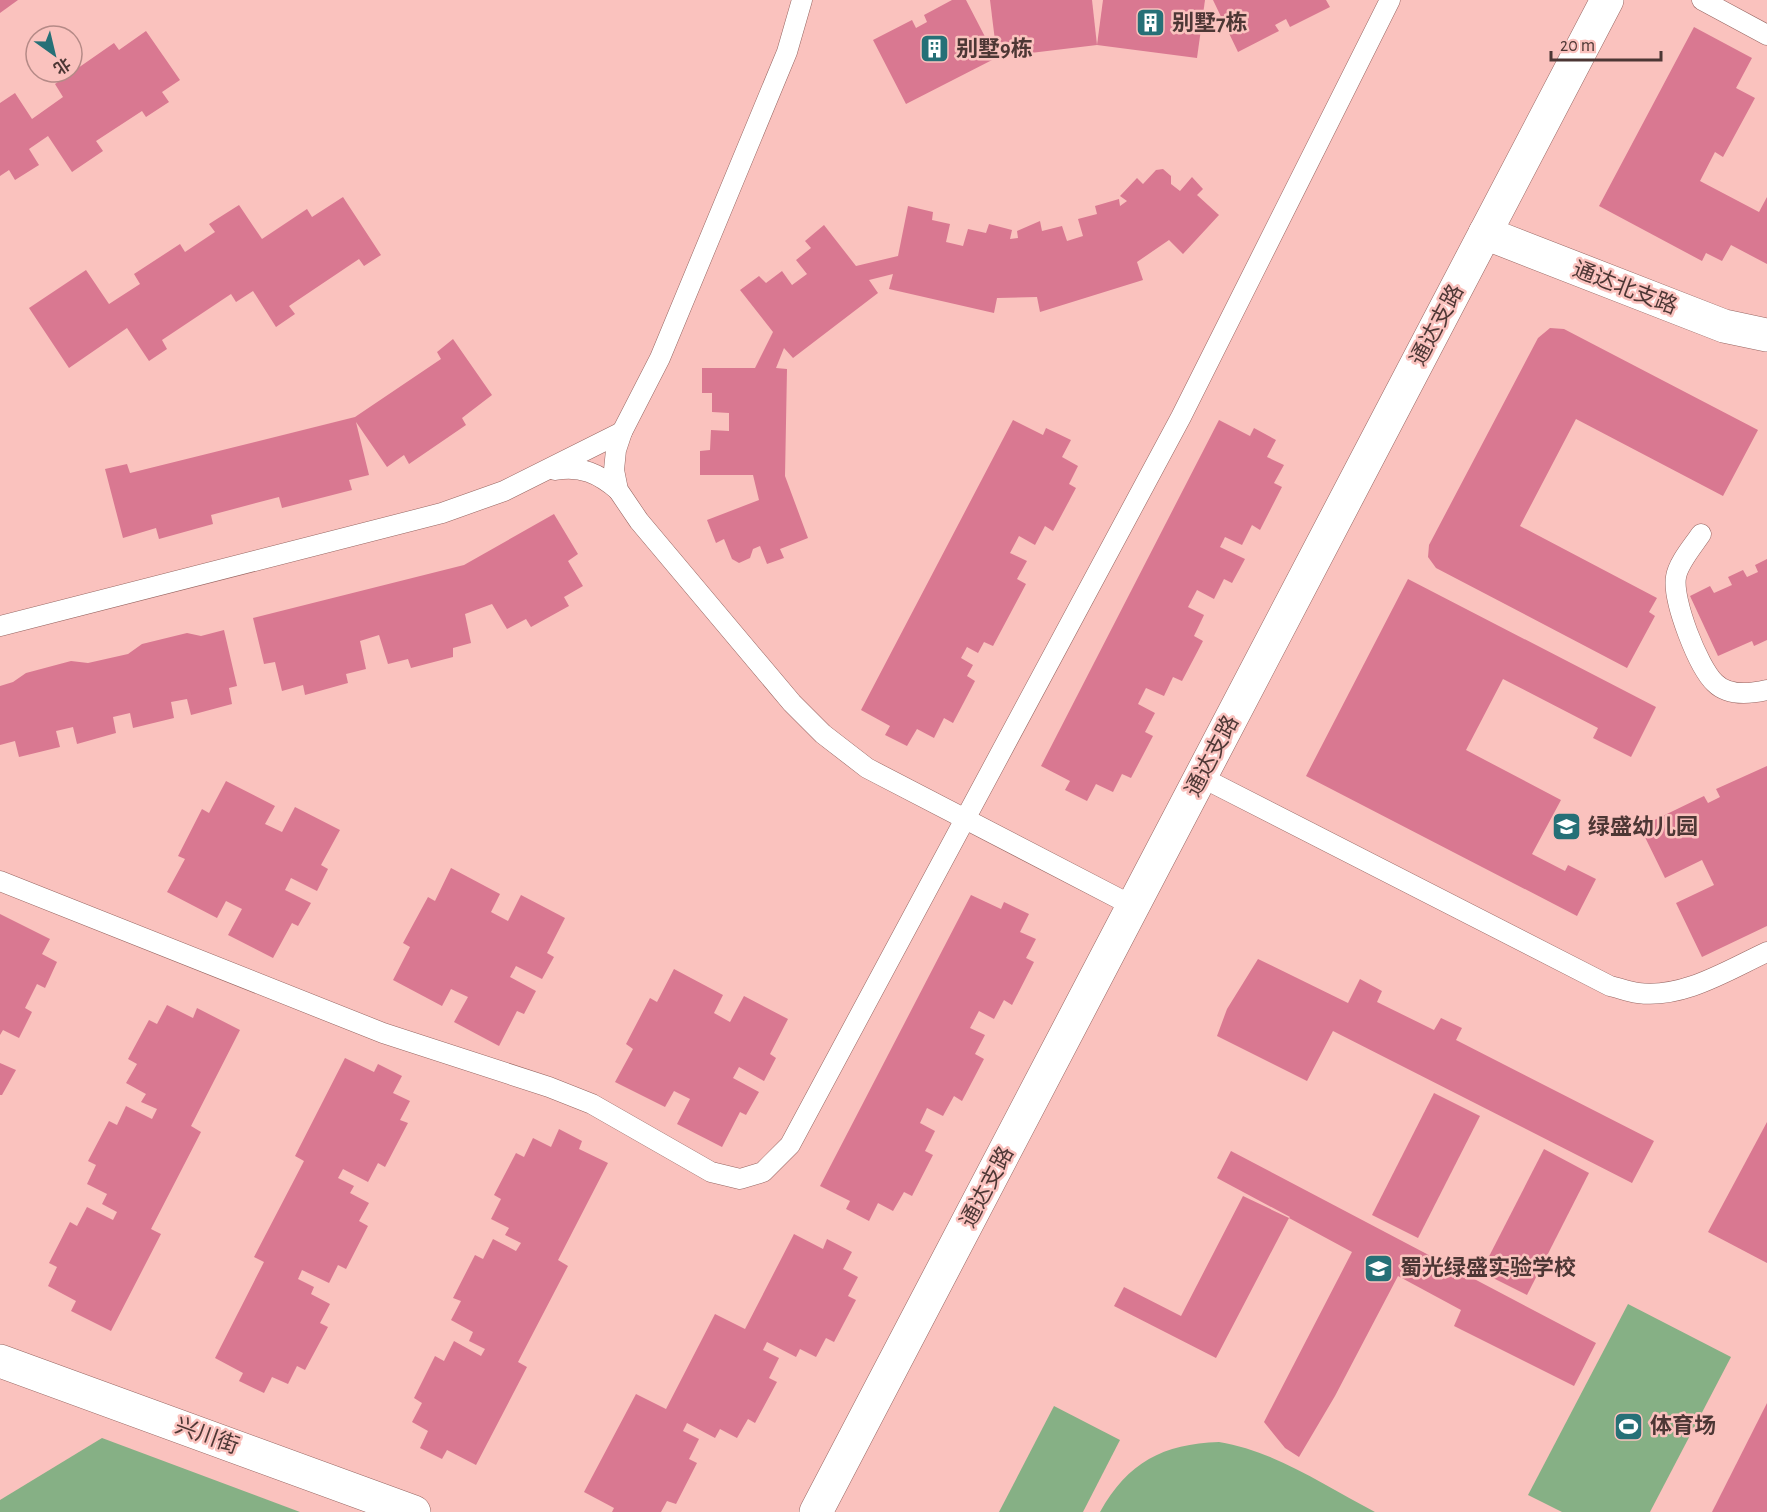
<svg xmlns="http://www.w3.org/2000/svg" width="1767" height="1512" viewBox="0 0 1767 1512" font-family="'Alegreya Sans','Noto Sans SC',sans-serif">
	<rect width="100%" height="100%" fill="#fac2be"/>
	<g fill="#86b085">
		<polygon points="1628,1304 1731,1357 1650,1512 1562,1512 1528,1495"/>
		<polygon points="1054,1406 1120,1440 1083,1512 999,1512"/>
		<polygon points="102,1438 300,1512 0,1512 0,1500"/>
		<path d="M1219,1442C1275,1451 1325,1486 1375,1512H1100C1128,1462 1163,1444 1219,1442Z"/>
	</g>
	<g fill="#d97891">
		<polygon points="0,0 18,0 0,13"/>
		<polygon points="952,0 966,0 996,58 906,104 873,40 912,20 916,28 927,22 924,15"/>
		<polygon points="990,0 1092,0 1097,45 997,57"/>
		<polygon points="1103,0 1205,0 1197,58 1097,45"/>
		<polygon points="1213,0 1326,0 1330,7 1290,27 1286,19 1275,25 1279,31 1238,52"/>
		<polygon points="1694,27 1752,58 1736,88 1755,98 1723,157 1715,152 1700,181 1759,212 1767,197 1767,264 1731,245 1722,261 1706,253 1702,261 1599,206"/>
		<polygon points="146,31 180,80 162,92 169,102 146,117 142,111 96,141 103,151 72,172 48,136 29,149 39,165 15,180 9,170 0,176 0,103 15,93 32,119 63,97 55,84 114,43 119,50"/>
		<polygon points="1163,169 1171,176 1171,184 1180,191 1192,177 1203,189 1197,195 1219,215 1183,254 1169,240 1137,262 1143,280 1040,312 1037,297 997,298 994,313 889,289 893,274 869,280 878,293 793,358 784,348 776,368 787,369 785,476 808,538 780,549 784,558 767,564 760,546 753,549 750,558 739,563 732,559 724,539 716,543 707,520 759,500 753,475 700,475 700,451 710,450 711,430 729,431 729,413 712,412 712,393 702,393 702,368 755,368 773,332 740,290 759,276 766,283 782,271 792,285 807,274 796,260 811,248 805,241 824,225 856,266 898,256 908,206 933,212 932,220 950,224 946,242 963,246 968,229 986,233 989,224 1012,230 1010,239 1018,238 1017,231 1040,221 1042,231 1062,226 1067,241 1083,236 1078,219 1097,214 1095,206 1119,199 1120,206 1127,201 1120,196 1137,178 1143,184 1156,170"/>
		<polygon points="343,197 381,255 364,266 359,259 289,306 295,314 276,327 253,291 236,302 231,294 162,340 167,349 149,361 127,328 69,368 29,308 86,270 109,304 140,284 134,274 180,244 185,252 215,232 209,224 239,205 262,239 307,209 312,217"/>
		<polygon points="1550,328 1564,329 1758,430 1723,496 1576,419 1520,526 1657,598 1649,612 1655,616 1627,668 1436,568 1428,557 1429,545 1538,338"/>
		<polygon points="453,339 492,395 462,418 466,425 409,464 404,455 387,467 356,422 369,475 349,480 352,490 282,508 279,497 211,515 213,524 159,539 156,528 123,538 105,469 127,464 130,473 355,417 441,359 437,352"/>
		<polygon points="1013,420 1043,435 1046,428 1071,440 1062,457 1078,466 1069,484 1076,488 1053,531 1045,526 1035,545 1019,536 1010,553 1027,561 1017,579 1026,584 993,646 984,642 978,653 967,647 961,658 973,665 967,676 975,681 953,723 944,718 934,738 917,729 907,746 885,735 890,726 861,710"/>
		<polygon points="1219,420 1250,436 1254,428 1276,440 1267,457 1284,465 1274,483 1282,487 1260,530 1252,525 1242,545 1225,537 1220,547 1245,559 1232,583 1224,579 1214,599 1197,590 1188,607 1204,615 1194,636 1203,641 1182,681 1173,677 1164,696 1146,688 1138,704 1155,713 1145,732 1153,736 1131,778 1122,774 1113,792 1096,784 1087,801 1065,790 1070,781 1041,766"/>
		<polygon points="554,514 578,554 568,561 583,586 564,597 569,606 531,627 526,619 507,629 492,604 465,614 471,643 453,648 453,657 411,668 408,659 388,664 379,635 360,641 366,669 346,674 348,683 305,695 303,685 282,691 275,662 264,664 253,618 464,565"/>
		<polygon points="1767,559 1767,640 1754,646 1752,641 1718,656 1690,596 1710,586 1714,593 1732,585 1728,577 1743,570 1747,577 1758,572 1755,565"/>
		<polygon points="1408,579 1656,707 1631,757 1593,738 1598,728 1503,679 1466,750 1561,800 1532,854 1565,871 1568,865 1596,879 1577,916 1306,776"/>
		<polygon points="224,630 237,686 229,688 232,704 191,715 187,699 171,702 174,718 133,728 130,713 113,717 116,733 77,744 73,727 56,731 60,747 19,757 15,741 0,745 0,686 13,682 26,673 71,661 88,663 128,654 142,644 187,633 201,636"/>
		<polygon points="1767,766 1767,926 1702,957 1676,903 1714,885 1702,860 1665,878 1640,827 1704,796 1708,803 1720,797 1716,789"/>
		<polygon points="226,781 275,806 265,824 282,832 295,807 340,830 321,865 328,869 317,891 291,878 285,890 311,903 298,926 292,923 273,958 228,935 242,909 226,901 217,918 167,892 185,859 178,856 202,809 209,813"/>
		<polygon points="451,868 500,894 491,912 508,921 521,895 565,918 547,953 554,957 542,979 516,966 510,977 536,991 524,1014 517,1011 499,1046 454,1022 468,997 451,989 442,1006 393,980 410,947 403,943 428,897 435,901"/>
		<polygon points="971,895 1001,909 1004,902 1029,914 1020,932 1036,939 1026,958 1034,962 1012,1005 1004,1000 994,1019 979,1011 970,1028 985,1035 975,1054 984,1059 962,1101 954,1096 943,1116 927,1108 920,1123 935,1131 925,1151 933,1155 912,1196 904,1192 893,1211 878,1203 869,1221 846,1209 850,1201 820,1186"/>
		<polygon points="0,914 50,939 42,954 57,962 45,988 37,984 25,1008 32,1012 19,1038 3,1030 0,1035"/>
		<polygon points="1258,959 1348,1003 1360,979 1382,991 1377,1002 1434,1030 1441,1018 1462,1028 1456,1040 1654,1141 1632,1183 1333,1031 1307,1081 1217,1036 1227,1009"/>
		<polygon points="674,969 723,995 714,1013 730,1022 744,996 788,1019 770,1054 776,1058 764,1081 739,1067 733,1078 759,1092 746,1115 740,1112 722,1147 677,1124 690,1099 674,1091 665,1107 615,1082 633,1049 626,1044 650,998 657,1002"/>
		<polygon points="167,1005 193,1018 197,1008 240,1030 191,1126 201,1132 151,1229 161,1234 111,1331 71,1311 76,1301 48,1286 57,1267 49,1263 70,1222 77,1226 87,1207 113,1220 117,1212 102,1204 107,1194 87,1184 96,1165 88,1161 109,1121 117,1125 126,1106 152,1119 157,1109 141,1102 146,1094 126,1083 137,1064 128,1059 149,1020 157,1024"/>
		<polygon points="345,1058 374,1072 378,1064 402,1076 393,1093 410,1101 400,1120 408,1123 385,1167 378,1163 368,1182 343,1169 338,1178 354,1186 350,1193 369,1203 359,1221 368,1226 346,1269 338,1265 329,1283 302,1270 298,1279 314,1287 311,1294 330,1304 320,1323 328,1327 305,1370 297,1366 288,1384 272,1377 264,1393 239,1381 243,1373 215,1358 264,1262 254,1257 304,1161 295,1156"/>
		<polygon points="0,1063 16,1070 2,1095 0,1095"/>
		<polygon points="1434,1093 1480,1116 1418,1238 1372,1215"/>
		<polygon points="1767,1122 1767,1263 1708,1232"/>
		<polygon points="559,1129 582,1141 579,1149 608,1163 558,1260 568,1266 518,1362 527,1367 476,1465 447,1450 442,1459 420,1448 428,1431 412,1422 422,1403 414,1398 435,1356 444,1361 454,1341 481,1356 485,1349 469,1341 473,1332 451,1320 461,1301 453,1298 475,1255 483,1259 493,1239 516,1251 521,1243 505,1235 509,1228 491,1219 501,1199 494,1195 516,1153 524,1157 533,1138 551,1147"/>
		<polygon points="1544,1149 1589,1173 1527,1295 1481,1272"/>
		<polygon points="1231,1151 1596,1343 1574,1386 1454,1326 1461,1310 1398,1276 1335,1396 1299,1457 1285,1448 1264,1422 1352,1252 1289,1218 1216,1358 1114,1306 1124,1287 1181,1316 1243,1196 1289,1218 1290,1217 1217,1178"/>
		<polygon points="794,1234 823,1249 827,1239 852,1252 843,1269 858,1277 848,1296 856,1300 834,1342 826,1338 816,1357 800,1349 796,1357 767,1342 763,1350 779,1358 769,1378 777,1382 755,1423 748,1419 737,1438 720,1429 715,1438 687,1423 683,1431 699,1439 689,1459 697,1463 676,1504 667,1501 661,1512 612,1512 614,1508 584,1492 636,1394 666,1409 715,1314 745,1329"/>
		<polygon points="1767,1403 1767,1512 1712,1512"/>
	</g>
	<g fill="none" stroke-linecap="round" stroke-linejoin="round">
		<defs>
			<g id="lane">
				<polyline points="802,0 787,52 660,358 622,432 616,450 614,470 618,490 639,521 792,703 823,734 867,768 1133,906"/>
				<polyline points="1702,0 1767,35"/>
				<path d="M555,470C581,465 599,474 618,490"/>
				<path d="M1701,534C1693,546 1678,563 1676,577C1672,600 1698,667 1715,683C1728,696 1750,694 1767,690"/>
				<polyline points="0,626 442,513 504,491 622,432"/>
				<path d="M1201,777L1610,986C1619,988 1629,992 1638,993C1683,999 1728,970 1767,952"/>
				<polyline points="0,881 383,1033 549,1087 592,1104 711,1172 740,1179 763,1172 790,1145 1181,417 1390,0"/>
			</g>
			<g id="street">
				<polyline points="1485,233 1724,326 1767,335"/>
				<polyline points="0,1361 414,1512"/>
				<polyline points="816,1512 1607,0"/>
			</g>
		</defs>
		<use href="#lane" stroke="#966561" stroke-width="21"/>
		<use href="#street" stroke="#966561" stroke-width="34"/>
		<use href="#lane" stroke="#fff" stroke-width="20"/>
		<use href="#street" stroke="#fff" stroke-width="33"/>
	</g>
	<defs>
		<symbol id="building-square" viewBox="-11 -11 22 22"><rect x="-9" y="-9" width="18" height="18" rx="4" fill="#267077" stroke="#fac2be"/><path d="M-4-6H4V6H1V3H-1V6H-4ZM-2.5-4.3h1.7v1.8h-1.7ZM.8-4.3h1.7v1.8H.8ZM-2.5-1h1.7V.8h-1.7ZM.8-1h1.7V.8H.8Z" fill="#fff"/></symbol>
		<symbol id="school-square" viewBox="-11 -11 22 22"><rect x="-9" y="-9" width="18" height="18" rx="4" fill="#267077" stroke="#fac2be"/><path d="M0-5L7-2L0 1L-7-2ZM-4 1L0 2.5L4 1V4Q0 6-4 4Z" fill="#fff"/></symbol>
		<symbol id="stadium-square" viewBox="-11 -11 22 22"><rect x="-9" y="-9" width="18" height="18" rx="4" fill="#267077" stroke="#fac2be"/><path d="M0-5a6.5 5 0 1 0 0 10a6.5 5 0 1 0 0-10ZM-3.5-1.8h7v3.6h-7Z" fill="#fff"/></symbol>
	</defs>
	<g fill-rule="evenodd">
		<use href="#building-square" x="1134" y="6" width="33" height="33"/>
		<use href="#building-square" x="918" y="32" width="33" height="33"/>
		<use href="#school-square" x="1550" y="810" width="33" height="33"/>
		<use href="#school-square" x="1362" y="1252" width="33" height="33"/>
		<use href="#stadium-square" x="1612" y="1410" width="33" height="33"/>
	</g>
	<g text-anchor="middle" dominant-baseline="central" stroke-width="5" stroke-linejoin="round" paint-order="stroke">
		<g font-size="22" font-weight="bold" fill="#4d3735" stroke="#fac2be" text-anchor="start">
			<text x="1172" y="23">别墅7栋</text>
			<text x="956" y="49">别墅9栋</text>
			<text x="1588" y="827">绿盛幼儿园</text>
			<text x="1400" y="1268">蜀光绿盛实验学校</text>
			<text x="1650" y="1426">体育场</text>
		</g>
		<g font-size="22" fill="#4d3735" stroke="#fac2be">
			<text transform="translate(1625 288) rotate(21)">通达北支路</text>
			<text transform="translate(1437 325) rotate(-62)">通达支路</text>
			<text transform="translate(1212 756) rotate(-62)">通达支路</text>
			<text transform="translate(987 1187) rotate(-62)">通达支路</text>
			<text transform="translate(207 1436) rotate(20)">兴川街</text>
		</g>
	</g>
	<g transform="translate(54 54) rotate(146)"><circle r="28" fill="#fac2be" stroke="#b58a87" stroke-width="1.5"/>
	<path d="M0-4.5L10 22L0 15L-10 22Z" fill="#267077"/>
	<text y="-9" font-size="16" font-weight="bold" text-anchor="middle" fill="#4d3735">北</text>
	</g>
	<path d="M1551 51v9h110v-9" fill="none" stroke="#4d3735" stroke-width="3"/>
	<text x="1560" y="51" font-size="18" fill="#4d3735" stroke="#fac2be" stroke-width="4.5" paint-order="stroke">20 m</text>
</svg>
